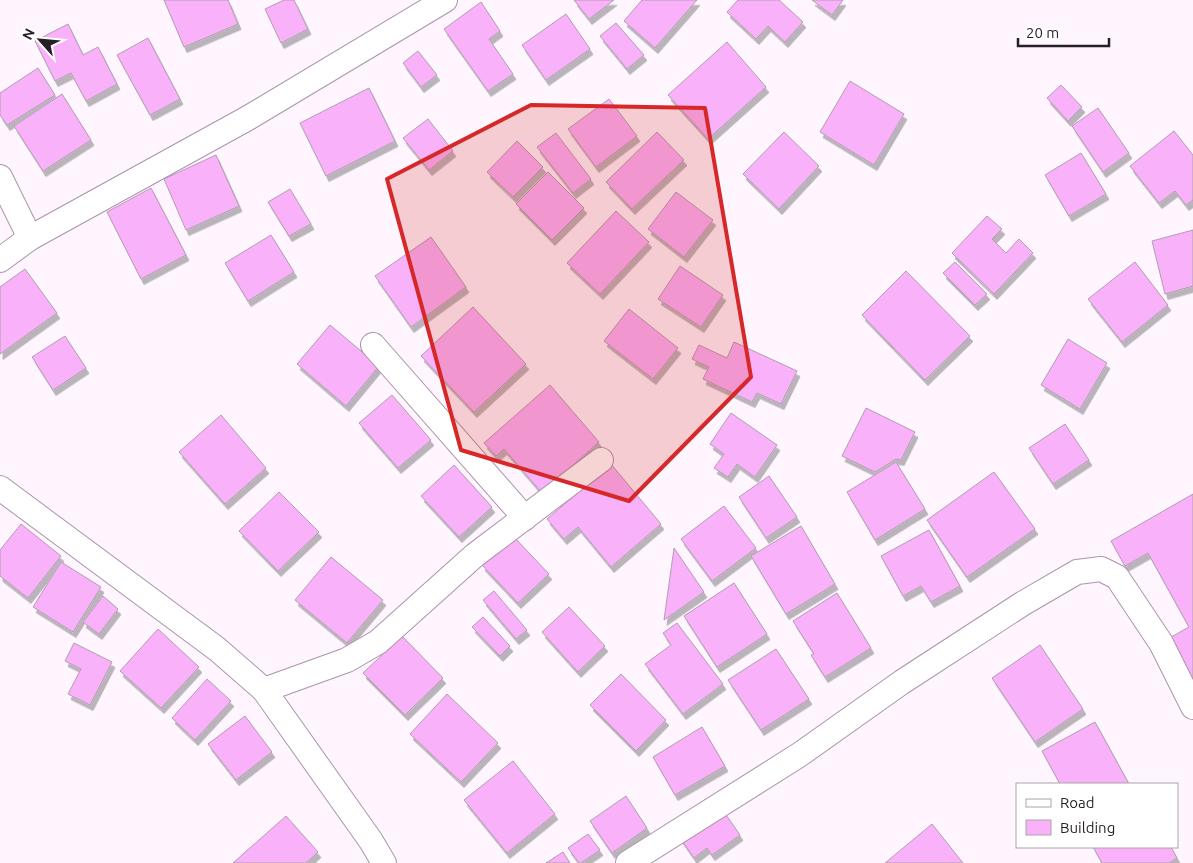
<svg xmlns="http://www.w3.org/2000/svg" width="1193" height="863" viewBox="0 0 1193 863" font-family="Ubuntu,sans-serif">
	<defs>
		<filter id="shadow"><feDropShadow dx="3" dy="5.5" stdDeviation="0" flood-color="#0004"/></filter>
	</defs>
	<rect width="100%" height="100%" fill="#fef5fe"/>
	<g fill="#f9b2f9" stroke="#b19cb1" filter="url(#shadow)">
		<polygon points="164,0 228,0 238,24 184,47"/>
		<polygon points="284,0 294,0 308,29 281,43 265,9"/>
		<polygon points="574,0 614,0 589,19"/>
		<polygon points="642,0 697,0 655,48 624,21"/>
		<polygon points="738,0 779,0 803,22 785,42 768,26 756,39 727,12"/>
		<polygon points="812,0 843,0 832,15"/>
		<polygon points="481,2 500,31 489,39 513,74 488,91 444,29"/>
		<polygon points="566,14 590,49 546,80 522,45"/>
		<polygon points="616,23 644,55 627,69 600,36"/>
		<polygon points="68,24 83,55 98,47 117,84 86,101 71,73 55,81 35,41"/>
		<polygon points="148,38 180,99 150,115 117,55"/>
		<polygon points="727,42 766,87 708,139 668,95"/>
		<polygon points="418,51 437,75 421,87 403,63"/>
		<polygon points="38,68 55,95 7,125 0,115 0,93"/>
		<polygon points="850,81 904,114 874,165 820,132"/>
		<polygon points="1061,85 1082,107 1068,121 1047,98"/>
		<polygon points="369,88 395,141 326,176 300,123"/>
		<polygon points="62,94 91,140 43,171 14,126"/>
		<polygon points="609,99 637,136 596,167 568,129"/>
		<polygon points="1098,108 1129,153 1103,172 1072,126"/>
		<polygon points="428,119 453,151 429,170 403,138"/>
		<polygon points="1174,131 1193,155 1193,200 1186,205 1175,191 1159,203 1130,166"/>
		<polygon points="657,132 684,160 632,209 606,182"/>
		<polygon points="784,132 819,166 779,209 743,174"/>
		<polygon points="556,133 591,179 573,193 537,147"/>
		<polygon points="517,141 543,167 513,197 487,172"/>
		<polygon points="1081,153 1106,194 1069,216 1045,175"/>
		<polygon points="216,155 239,206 186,230 164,179"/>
		<polygon points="548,172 584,208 552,240 516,204"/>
		<polygon points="151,188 186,255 141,279 107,212"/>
		<polygon points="290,189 311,224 289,236 268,202"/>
		<polygon points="676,192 713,220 684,257 648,229"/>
		<polygon points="616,211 649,242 600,294 567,263"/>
		<polygon points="987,216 1002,229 992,239 1006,253 1019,239 1033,253 994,294 952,253"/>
		<polygon points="1193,230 1193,286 1165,294 1152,241"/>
		<polygon points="271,235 294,272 248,301 225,263"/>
		<polygon points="431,237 466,287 411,327 375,276"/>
		<polygon points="955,262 987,294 975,305 943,273"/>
		<polygon points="1135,262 1168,305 1122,342 1088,299"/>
		<polygon points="680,266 723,295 701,327 658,299"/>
		<polygon points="25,269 57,313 0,354 0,287"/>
		<polygon points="906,271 970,336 925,380 862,315"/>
		<polygon points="473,307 526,364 474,412 421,356"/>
		<polygon points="629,309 678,348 653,379 604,341"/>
		<polygon points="330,325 379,366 346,406 297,364"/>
		<polygon points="65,336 86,368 53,390 32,357"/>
		<polygon points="1068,339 1107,363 1080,409 1041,385"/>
		<polygon points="734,342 797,371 781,404 757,393 752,402 703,379 709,367 692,359 699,345 727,358"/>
		<polygon points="550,385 599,442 542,493 504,449 496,456 484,443"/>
		<polygon points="392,395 431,440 398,468 359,423"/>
		<polygon points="866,408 915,432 901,460 896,459 875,472 842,456"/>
		<polygon points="731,413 777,445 755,477 737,464 728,477 714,468 724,454 710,444"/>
		<polygon points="221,415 266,468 225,504 179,452"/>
		<polygon points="1065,424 1089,460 1053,484 1029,448"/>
		<polygon points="896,462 925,509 875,540 847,492"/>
		<polygon points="611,464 661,524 611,567 578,527 564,539 547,519"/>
		<polygon points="454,465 492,507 459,537 421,496"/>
		<polygon points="994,472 1035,529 967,577 927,520"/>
		<polygon points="769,476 797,517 766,538 739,497"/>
		<polygon points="279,492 319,532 278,571 239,531"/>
		<polygon points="1193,494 1193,693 1164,641 1189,627 1148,553 1125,566 1111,541"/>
		<polygon points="724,506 756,548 712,581 681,539"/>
		<polygon points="21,524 61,556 28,598 0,576 0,550"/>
		<polygon points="801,526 835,584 786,614 751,556"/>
		<polygon points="929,530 960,586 931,602 921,586 903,596 881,556"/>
		<polygon points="513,536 549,574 518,603 482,565"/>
		<polygon points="674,548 704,592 664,620"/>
		<polygon points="331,557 383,600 347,643 295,600"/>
		<polygon points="61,562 101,587 73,632 33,607"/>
		<polygon points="734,583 767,634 717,667 684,616"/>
		<polygon points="494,591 527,630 516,639 483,600"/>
		<polygon points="837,593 871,648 825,677 811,655 814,654 793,621"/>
		<polygon points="103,596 118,609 99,634 83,622"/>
		<polygon points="569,607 605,646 578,672 542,632"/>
		<polygon points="483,617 510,646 500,656 472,627"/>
		<polygon points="677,623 723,684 683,714 645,664 671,645 663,633"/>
		<polygon points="158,629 199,667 161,708 120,671"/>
		<polygon points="402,636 443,678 405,715 363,673"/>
		<polygon points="74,643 112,662 90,705 68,694 81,669 65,661"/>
		<polygon points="1040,645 1083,709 1035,742 992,678"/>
		<polygon points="776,649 809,699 761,730 728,680"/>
		<polygon points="621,674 666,720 636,751 590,705"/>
		<polygon points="207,679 231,701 195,740 172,718"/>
		<polygon points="447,694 498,743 461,782 410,734"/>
		<polygon points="245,716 272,752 236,780 208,744"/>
		<polygon points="1095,722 1129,784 1060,784 1042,751"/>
		<polygon points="702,727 725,766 675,795 653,757"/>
		<polygon points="513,761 555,814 507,853 464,800"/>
		<polygon points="626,796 647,828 612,853 590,821"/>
		<polygon points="722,809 740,835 712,855 707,848 694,858 680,838"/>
		<polygon points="286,816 318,852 306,863 233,863"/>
		<polygon points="932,824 963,863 885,863"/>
		<polygon points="588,834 600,850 581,863 579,863 568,848"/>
		<polygon points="1093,847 1171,847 1177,858 1169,863 1102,863"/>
		<polygon points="563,852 570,863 546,863"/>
	</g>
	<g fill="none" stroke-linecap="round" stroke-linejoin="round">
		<defs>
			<g id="minor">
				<polyline points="0,177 30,238"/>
				<polyline points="0,260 30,238 248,118 445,0"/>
				<polyline points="373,345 525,518"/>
				<polyline points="0,488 217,649 264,690 371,841 384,863"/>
				<polyline points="264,690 347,660 378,642 475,555 601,460"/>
				<polyline points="628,863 799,755 902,682 1022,604 1077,572 1101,569 1117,577 1161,643 1193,707"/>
			</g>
		</defs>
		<use href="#minor" stroke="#aa95aa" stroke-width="26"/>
		<use href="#minor" stroke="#fff" stroke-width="24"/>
	</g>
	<path fill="#d62828" fill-opacity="0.2" stroke="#d62828" stroke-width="4" stroke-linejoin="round" d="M531,105L705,108L751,377L629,501L461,450L387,179Z"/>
	<rect x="1016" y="783" width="162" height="65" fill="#ffffff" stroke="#a9a5a9"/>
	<rect x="1026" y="799" width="25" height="8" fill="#ffffff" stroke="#a9a5a9"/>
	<text x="1060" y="808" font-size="15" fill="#271f27">Road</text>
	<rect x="1026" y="820" width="25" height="15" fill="#f9b2f9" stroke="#a9a5a9"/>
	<text x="1060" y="833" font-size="15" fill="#271f27">Building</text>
	<g transform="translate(40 40) rotate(297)" stroke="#ffffff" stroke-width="4" paint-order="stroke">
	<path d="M0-4L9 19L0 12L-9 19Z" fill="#271f27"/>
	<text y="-8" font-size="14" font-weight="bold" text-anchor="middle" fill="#271f27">N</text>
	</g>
	<path d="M1018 38v8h91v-8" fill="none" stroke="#271f27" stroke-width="2.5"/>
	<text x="1026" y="38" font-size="15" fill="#271f27" stroke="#ffffff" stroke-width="4" paint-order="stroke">20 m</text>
</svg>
